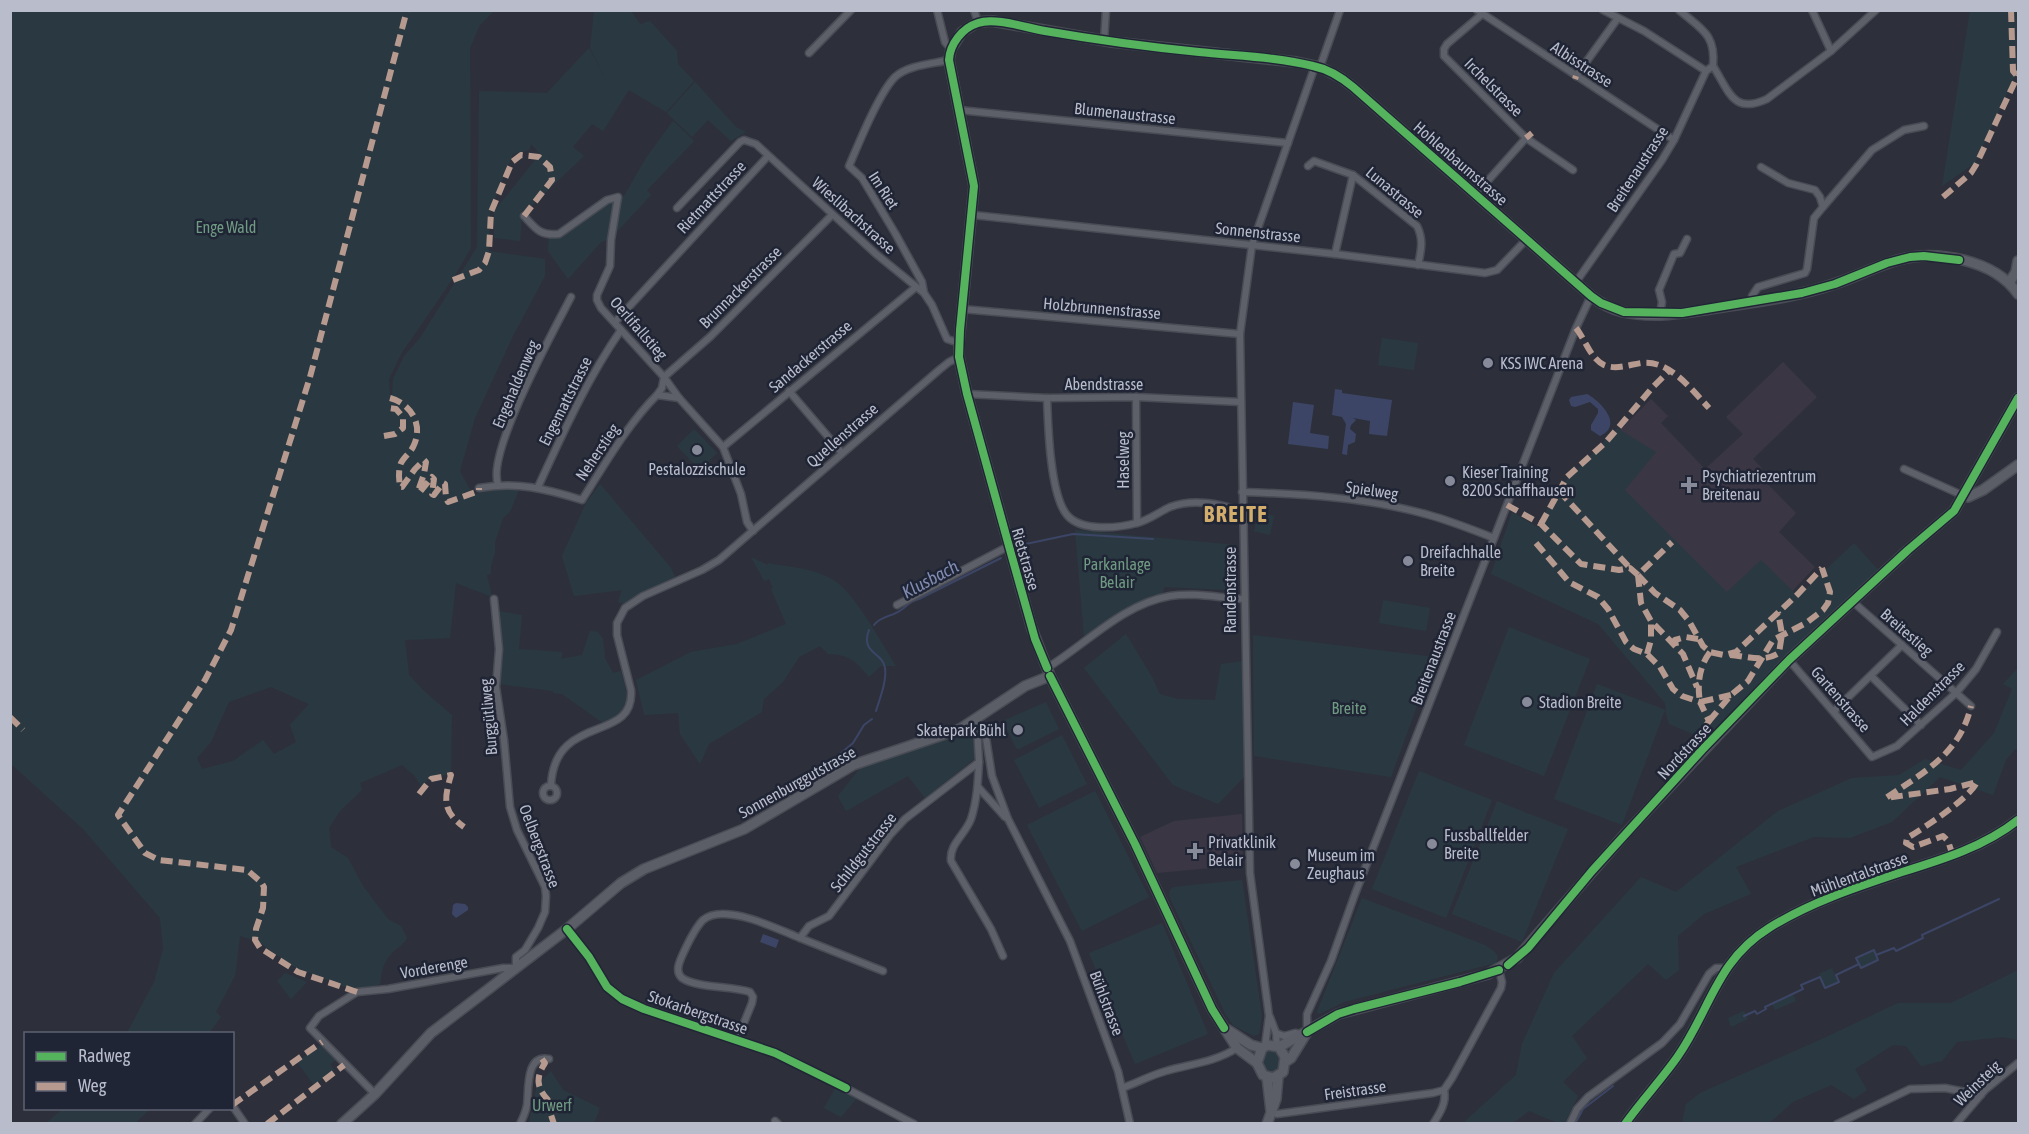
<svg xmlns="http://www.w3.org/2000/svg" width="2029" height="1134" viewBox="0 0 2029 1134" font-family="'Asap Condensed',sans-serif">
	<rect width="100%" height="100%" fill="#2d303b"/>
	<g fill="#3a3644">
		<polygon points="1783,362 1817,397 1753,459 1762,468 1757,473 1796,513 1779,532 1815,567 1784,600 1723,619 1600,496 1609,441 1651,399 1668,416 1661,423 1705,469 1743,434 1726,417"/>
		<polygon points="1242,814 1243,865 1157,873 1140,837 1174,821"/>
	</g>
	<g fill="#2a3941" fill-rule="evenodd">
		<path d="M11,11H494L480,25L470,48L471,248L454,277L401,354L389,379L390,395H392L393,379L404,356L420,338L477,247L479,91L547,93L589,48L606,80L590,48L594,11H631L640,24L650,21L677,51L678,64L694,81L666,112L629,90L603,131L592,124L573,147L584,156L522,215L520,241L494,238V211L540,154L531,144L529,150L513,154L490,211L489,251L545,259V276L513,336L475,418L460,471L471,491L468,495L501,489L519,490L510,512L503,518L495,542V553L491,566V574L487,575L492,597L456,583L450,638L405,640L409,675L424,691L452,715L451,774L430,778L421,786L414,775L402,765L360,783L362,790L340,811L329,828L331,847L348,858L363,886L388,919L401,926L407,938C403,945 398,947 393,952C383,961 382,971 380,984L357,992L292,966L259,942L240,936L235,976L216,1012L221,1017L209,1033H127L154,982L163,949L160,918L83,829L11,764ZM271,687L309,704L290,725L296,742L274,754L263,740L233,761L202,769L197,758L211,742L229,702Z"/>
		<polygon points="1970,11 2018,11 2018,65 2016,74 1975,163 1942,186"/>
		<polygon points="695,82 736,127 746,132 731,141 708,120 692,137 667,113"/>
		<polygon points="673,121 694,141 647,190 651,195 610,239 601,242 568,279 548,251 549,236 561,235 607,202 624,196 646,158"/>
		<polygon points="1382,338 1418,343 1414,370 1378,365"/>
		<polygon points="1617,428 1656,452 1625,490 1727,592 1761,560 1798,596 1854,543 1879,571 1789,653 1705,739 1669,724 1665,710 1622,825 1554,799 1597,684 1666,710 1665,703 1598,624 1491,574 1512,512 1539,528 1553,494"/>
		<polygon points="694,429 717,453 700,470 677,446"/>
		<polygon points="600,484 671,568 675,577 634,597 625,604 618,602 622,590 574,596 562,556 586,503"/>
		<polygon points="1259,512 1274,516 1270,535 1254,531"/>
		<polygon points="1075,530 1236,545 1237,580 1229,590 1164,587 1163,593 1144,601 1084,637"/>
		<path d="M751,557L768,565V563C788,567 812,568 830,578C854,590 881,643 896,666H881L869,677C855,661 851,655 828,654L820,646L799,657L783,682L764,699L762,712L709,744L700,764L680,734L678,713L644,715L636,680L691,652L737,644L786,624L771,589L773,588L769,579L764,581Z"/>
		<polygon points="1383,600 1430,608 1426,631 1379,623"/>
		<path d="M498,611L522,615L519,649L563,652L561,659L582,655L590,631L598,632L603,639L605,658L613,673L621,671C629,699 632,709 603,723L562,694L553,693V691L499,684L503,649Z"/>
		<polygon points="1509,627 1590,659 1544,776 1464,745"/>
		<polygon points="1126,634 1152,677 1160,694 1178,699 1215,700 1221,664 1244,661 1248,773 1218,804 1173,785 1084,668"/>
		<polygon points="1253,635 1435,657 1391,777 1254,756"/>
		<polygon points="2018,668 2018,751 2015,749 2006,760 1993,795 1940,777 1892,822 1850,838 1814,837 1736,867 1751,894 1704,914 1678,936 1679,970 1666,980 1648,964 1572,1036 1587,1058 1563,1082 1578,1096 1565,1123 1558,1123 1529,1111 1513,1123 1463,1123 1516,1075 1522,1044 1554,973 1641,877 1676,892 1778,811 1852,778 1899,775 1925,759 1961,770 1994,733 2012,689 2003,684"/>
		<polygon points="1046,702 1059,729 1019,749 1016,748 1003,721"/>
		<polygon points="967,732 974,737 974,759 925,798 908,776 846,811 838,796 860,768"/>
		<polygon points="1062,735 1087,784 1039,808 1014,760"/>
		<polygon points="1419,771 1492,800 1446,918 1372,889"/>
		<polygon points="1095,791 1149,897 1082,931 1027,825"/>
		<polygon points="1497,801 1568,829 1522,942 1452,914"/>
		<polygon points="1242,880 1262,1016 1259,1034 1254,1036 1234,1026 1226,1015 1169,896 1170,890 1173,887"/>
		<polygon points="1362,898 1485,945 1495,952 1498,957 1496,963 1344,1002 1320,1014 1317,1012"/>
		<polygon points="1162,923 1208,1034 1135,1064 1089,953"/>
		<polygon points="1874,951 1878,960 1861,968 1857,958"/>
		<polygon points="1832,968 1838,982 1825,987 1819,974"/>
		<polygon points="2018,970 2018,1040 2003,1037 1957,1042 1942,1061 1921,1066 1906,1046 1893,1045 1855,1069 1867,1090 1854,1099 1831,1085 1793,1102 1769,1123 1682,1123 1686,1104 1700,1093 1824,1038 1898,1003 1951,1003"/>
		<polygon points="285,973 307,982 291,999 277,981"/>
		<polygon points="1793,994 1796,1001 1775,1010 1772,1004"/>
		<polygon points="1744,1011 1748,1019 1731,1027 1728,1018"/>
		<polygon points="320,1045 336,1060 330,1064 334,1070 314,1085 297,1062"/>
		<path d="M1271,1049C1281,1053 1281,1058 1281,1067L1274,1074L1266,1073C1260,1064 1259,1052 1271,1049Z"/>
		<polygon points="551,1071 563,1090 600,1108 594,1123 529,1123 537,1085"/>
		<polygon points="836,1087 857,1098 841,1117 824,1108"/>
		<polygon points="63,1109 63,1108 150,1109 135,1123 46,1123"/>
	</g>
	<g fill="#3c4565">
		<polygon points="1335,389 1342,390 1342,393 1392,400 1387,436 1369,434 1370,421 1353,418 1356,420 1351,425 1350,429 1356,434 1355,442 1348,445 1347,455 1342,454 1346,424 1342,417 1332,415"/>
		<path d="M1587,394C1599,400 1625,425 1600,436L1591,430V425L1598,413V409L1590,402L1575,407L1571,406L1569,400L1571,397Z"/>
		<polygon points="1293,402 1314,405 1310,433 1329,436 1328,449 1288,444"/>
		<polygon points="456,903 465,904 468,907 468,910 456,918 452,914 453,905"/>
		<polygon points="763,934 779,940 776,948 760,942"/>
	</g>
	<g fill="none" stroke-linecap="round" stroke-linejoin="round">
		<g stroke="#3c4565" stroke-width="2">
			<polyline points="1021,545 1073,534 1153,539"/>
			<path d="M874,625C882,615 892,617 901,610C908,605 910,601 919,599L1001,558"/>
			<path d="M869,630C860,654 883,652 885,668C887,680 880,698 876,711"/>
			<polyline points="833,760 853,743 864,725 872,719"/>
			<polyline points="823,772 827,763"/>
			<polyline points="1859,964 1861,968 1878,960 1876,955"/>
			<polyline points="1744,1016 1755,1011 1757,1014 1766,1009 1765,1007 1803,989 1801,985 1820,977 1825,988 1839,982 1836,975 1859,964 1856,958 1874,950 1876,955 1894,948 1896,951 1923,938 1922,935 1999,899"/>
			<polyline points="1575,1124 1583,1109 1613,1086"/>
		</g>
		<defs>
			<g id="street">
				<polyline points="937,10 945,42 951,49"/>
				<polyline points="974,10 978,22"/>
				<polyline points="1477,10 1674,140"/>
				<polyline points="1603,10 1644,31 1706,71"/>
				<path d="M1679,10C1701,29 1716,34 1713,66"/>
				<polyline points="1812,10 1831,51"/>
				<polyline points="1481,15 1447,44 1444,49 1444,56 1526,138 1573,170"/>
				<polyline points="1104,41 1106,10"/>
				<polyline points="809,53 851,10"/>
				<polyline points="1320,67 1340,10"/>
				<polyline points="1576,76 1618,18"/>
				<polyline points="959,110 1288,143"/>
				<path d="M1308,166L1314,161L1353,175L1417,226C1424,240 1421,251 1418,265"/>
				<polyline points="1761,167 1788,183 1815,190 1820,197 1823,207"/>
				<polyline points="1476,194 1526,138"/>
				<polyline points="677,208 740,142 744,140 756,144 876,254 924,293 932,305 947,339 959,343"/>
				<polyline points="973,215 1335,254 1485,273 1497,270 1527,239"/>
				<path d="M524,216C536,229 540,236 559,234L607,200L618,197L611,240L610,266L597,295V300L601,308L664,377L679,398L723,447L741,494L747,522L753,531"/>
				<polyline points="1335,254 1353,175"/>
				<path d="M1576,282L1662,160L1674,140L1706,71L1713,66C1729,91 1733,115 1767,99L1831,51L1876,10"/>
				<path d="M924,293L922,282L895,233L862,178L849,166C859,143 879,93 895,77C908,65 932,64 949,60"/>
				<polyline points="1752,303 1752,296 1758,287 1805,273 1807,269 1814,218 1823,207 1872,150 1904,130 1924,126"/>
				<polyline points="962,309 1240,334"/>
				<polyline points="1660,314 1662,302 1659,290 1674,254 1680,253 1687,239"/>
				<polyline points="615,322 768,156"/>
				<polyline points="789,391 842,453"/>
				<polyline points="967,394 1047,398 1136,397 1241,402"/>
				<polyline points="657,395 662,388 664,377 711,336 832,215"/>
				<polyline points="1136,397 1137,523"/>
				<path d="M1047,398C1048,425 1050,495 1067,515C1081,532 1118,528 1137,523C1149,520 1159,512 1170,507C1194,498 1219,504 1242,511"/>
				<polyline points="723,447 916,287"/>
				<polyline points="1904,469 1964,496"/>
				<path d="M498,484C486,453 554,330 571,297"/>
				<path d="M538,487C563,433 587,379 621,330"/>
				<path d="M479,488C515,481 547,489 582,500C605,464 627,425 657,395L679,398"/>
				<path d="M1242,492C1304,494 1370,498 1429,515C1451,521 1473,530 1494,538"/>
				<polyline points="1852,601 1971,706"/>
				<polyline points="897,605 1009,546"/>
				<polyline points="1789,660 1872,757 1897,746 1956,693 1976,669 1997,632"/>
				<path d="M1047,668C1086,644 1123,604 1170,596C1194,592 1220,598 1244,599"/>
				<polyline points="1871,676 1921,725"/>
				<polyline points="1834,711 1902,645"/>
				<polyline points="976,725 983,731 986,738 992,776 1008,819 1070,941 1118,1071 1130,1124"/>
				<path d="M979,762C978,781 977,801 971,819C965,835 949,844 951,861L991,929L1003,956"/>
				<path d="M551,785C555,712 635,744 631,690L617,635V623L625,608L643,596L702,570L719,560L939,370L949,362L959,357"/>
				<circle cx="550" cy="793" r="7"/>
				<polyline points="978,787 1005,817"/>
				<polyline points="567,929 589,957 607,987 627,1002 786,1057 914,1124"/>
				<polyline points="800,938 883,971"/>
				<polyline points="1270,1017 1276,1033 1277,1046"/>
				<polyline points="1307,1032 1307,1014 1331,961 1355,894 1576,328 1591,296"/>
				<polyline points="1276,1033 1284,1036 1295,1033 1301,1034"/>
				<path d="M737,1040L752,1003L753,997L750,992C733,986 696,988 682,978C675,972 679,963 682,956C687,945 694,929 703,920C724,902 777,929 800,938L809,926L829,916L890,835L905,819L979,762L977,726"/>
				<polyline points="1265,1046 1269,1016 1250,873 1240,334 1252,245 1315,66"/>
				<path d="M1122,1088C1137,1083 1151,1075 1166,1071C1191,1064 1215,1062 1237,1048"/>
				<polyline points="1444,1090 1452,1078 1501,988 1502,982 1499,970"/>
				<polyline points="375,1094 310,1028 319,1016 357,992 388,989 503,968 516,968 516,957 525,950 538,928 545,912 546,896 545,887 517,830 510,807 504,740 496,687 499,649 494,599"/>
				<polyline points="232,1105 245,1124"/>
				<polyline points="1271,1112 1277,1114 1433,1093 1444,1090"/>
				<polyline points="775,1121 778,1124"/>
				<polyline points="195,1124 210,1108"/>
				<path d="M520,1124C523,1118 526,1111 527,1105C529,1090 525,1054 549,1059"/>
				<path d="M1433,1124C1440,1113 1447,1102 1444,1090"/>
				<polyline points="1570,1124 1577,1109 1588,1097 1662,1043 1680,1024 1709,974 1716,968 1726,968"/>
				<polyline points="1837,1124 1910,1089 1945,1088 1981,1095"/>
				<polyline points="1956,1124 1985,1090 2018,1063"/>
			</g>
			<g id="secondary">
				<polyline points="2009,283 2016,272 2018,261"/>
				<polyline points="1964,496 1968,497 1983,490 2018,465"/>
				<polyline points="1228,1030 1251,1045 1262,1048"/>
				<polygon points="1268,1045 1279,1047 1285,1057 1283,1072 1273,1078 1263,1075 1257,1063 1262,1048"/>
				<polyline points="1279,1047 1338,1014 1488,974 1517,958 1626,833 1789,660 1908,550 1954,511 2018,398"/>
				<polyline points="1285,1062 1291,1058 1307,1032"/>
				<path d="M1257,1063L1237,1048L1212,1009L1135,844L1050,676L1032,629L967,394L959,357V343L974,186L949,60L951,49L962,32L978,22L992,21L1112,42L1296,62L1320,67L1341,78L1353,87L1591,296C1600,303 1611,309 1623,312C1660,320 1700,310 1736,305C1769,300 1802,295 1834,284C1856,277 1876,266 1898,260C1936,249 1995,260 2018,294"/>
				<polyline points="1267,1077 1271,1111"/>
				<polyline points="342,1124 375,1094 431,1033 567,929 621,883 644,869 744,829 853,765 960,729 1025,686 1050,676"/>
				<polyline points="1267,1124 1276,1099 1278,1077"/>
				<path d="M1625,1124C1642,1100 1662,1079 1678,1056C1710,1010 1717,960 1769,928C1809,903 1854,888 1899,873C1941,860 1984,847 2018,820"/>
			</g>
		</defs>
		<use href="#street" stroke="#494c54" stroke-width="9"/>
		<use href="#secondary" stroke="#494c54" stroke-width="12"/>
		<use href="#street" stroke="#5d6069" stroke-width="6"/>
		<use href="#secondary" stroke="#5c5e67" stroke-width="9"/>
		<g stroke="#b69a8f" stroke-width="6" stroke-dasharray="12 6" stroke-linecap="butt">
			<polyline points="2011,10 2013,71 2018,77"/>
			<polyline points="1575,79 1576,76"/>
			<polyline points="1526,138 1532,133"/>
			<polyline points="1943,197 1971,173 1976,165 2018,75"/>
			<polyline points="453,280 479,270 485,263 489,251 491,212 512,162 521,155 539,157 550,167 552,180 524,216"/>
			<path d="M1576,328C1585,339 1590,358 1604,365C1616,370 1628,365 1641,363C1669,359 1692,390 1709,408"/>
			<path d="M390,398C412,404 424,426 413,447C410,453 404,457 401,463C398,470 399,479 400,487H402L415,469L424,460L426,462L424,474L418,491L420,492L432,477L434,479L432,494L434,495L443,483L445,484L446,498L448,502L479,491V488"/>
			<polyline points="384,436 395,434 403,428 403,417 396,409 389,408"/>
			<polyline points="1559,491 1630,568"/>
			<polyline points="1507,505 1541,524 1581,564 1619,570 1630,568 1638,575 1672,542"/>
			<polyline points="1541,524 1567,477 1606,442 1652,388 1669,371"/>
			<polyline points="1536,543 1569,582 1598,597 1608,609 1626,642 1634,649 1647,654 1660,667 1673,689 1682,696 1700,702 1709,721 1701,733"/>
			<polyline points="1638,575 1655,593 1680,610 1689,621 1703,646 1710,652 1724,655 1736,652 1798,594 1822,568"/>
			<polyline points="1638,575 1641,603 1651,621 1683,654 1697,687"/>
			<polyline points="1676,646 1675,640 1686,637 1698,639"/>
			<path d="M1710,652C1699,667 1697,684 1700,702L1731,695"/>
			<polyline points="1647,654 1651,640 1651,621"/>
			<path d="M1730,655C1747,656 1763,663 1779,653L1782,634L1778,612"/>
			<polyline points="10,717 23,730"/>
			<polyline points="1709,721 1731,695 1748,681 1773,640 1806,623 1823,610 1828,603 1830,592 1822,568"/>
			<path d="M419,794L431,779L451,775C444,799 442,811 464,827"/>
			<path d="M1953,856L1948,841L1943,836L1913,847L1906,843L1907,838C1924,828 1970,798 1977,782L1950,789L1886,798C1924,772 1960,754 1971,706"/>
			<polyline points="357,992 298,972 260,948 255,940 256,929 263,908 264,887 261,882 247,870 159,860 145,853 118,815 205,680 231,630 310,377 407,10"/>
			<path d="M542,1059L545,1063C535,1078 537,1088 548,1100L543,1106L554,1110L551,1115L554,1124"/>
			<polyline points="232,1105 322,1042"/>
			<polyline points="267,1124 344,1065"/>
		</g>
		<defs>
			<g id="cycleway">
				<path d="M1047,668L1035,639L1012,557L967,394L959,357L960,330L974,186L949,60C950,44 962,28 978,23C995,17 1027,28 1045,31C1097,40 1148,47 1199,52C1237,56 1276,57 1313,66C1328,69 1341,77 1353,87L1591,296L1601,303L1624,312L1682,313L1802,293L1835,284L1887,263L1910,257L1924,256L1959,260"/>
				<polyline points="1050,676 1135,844 1212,1009 1224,1028"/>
				<polyline points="567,929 589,957 607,987 622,999 644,1009 775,1053 846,1088"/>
				<polyline points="1508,965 1528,948 1592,871 1702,750 1789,660 1908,550 1954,511 2018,398"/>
				<polyline points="1307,1032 1338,1014 1354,1009 1460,982 1499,970"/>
				<path d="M1625,1124C1642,1100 1662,1079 1678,1056C1710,1010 1717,960 1769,928C1809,903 1854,888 1899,873C1941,860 1984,847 2018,820"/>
			</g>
		</defs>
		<use href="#cycleway" stroke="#202536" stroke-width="11"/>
		<use href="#cycleway" stroke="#56b35d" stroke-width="8"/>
	</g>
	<g fill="#878b99" stroke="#202536" stroke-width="2">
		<circle cx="1488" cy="363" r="6"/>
		<circle cx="697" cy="450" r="6"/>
		<circle cx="1450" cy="481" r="6"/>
		<path d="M1686 476h6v6h6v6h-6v6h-6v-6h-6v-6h6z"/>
		<circle cx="1408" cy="561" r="6"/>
		<circle cx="1527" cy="702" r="6"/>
		<circle cx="1018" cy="730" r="6"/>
		<circle cx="1432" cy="844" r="6"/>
		<path d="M1192 842h6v6h6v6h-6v6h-6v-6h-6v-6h6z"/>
		<circle cx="1295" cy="864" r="6"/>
	</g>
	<g text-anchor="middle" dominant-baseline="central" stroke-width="5" stroke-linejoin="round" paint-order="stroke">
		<g font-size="16" fill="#b8bccb" stroke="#202536">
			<text transform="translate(1582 64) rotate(33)">Albisstrasse</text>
			<text transform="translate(1494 87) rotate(45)">Irchelstrasse</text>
			<text transform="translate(1125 113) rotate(6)">Blumenaustrasse</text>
			<text transform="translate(1461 163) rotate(41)">Hohlenbaumstrasse</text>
			<text transform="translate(1637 169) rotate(-57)">Breitenaustrasse</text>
			<text transform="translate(884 190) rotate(57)">Im Riet</text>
			<text transform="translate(1395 192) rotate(40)">Lunastrasse</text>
			<text transform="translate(711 197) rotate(-47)">Rietmattstrasse</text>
			<text transform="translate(854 215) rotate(42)">Wieslibachstrasse</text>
			<text transform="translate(1258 232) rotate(6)">Sonnenstrasse</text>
			<text transform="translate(740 287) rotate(-45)">Brunnackerstrasse</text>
			<text transform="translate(1102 308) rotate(5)">Holzbrunnenstrasse</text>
			<text transform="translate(639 328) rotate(49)">Oerlifallstieg</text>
			<text transform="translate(810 356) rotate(-40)">Sandackerstrasse</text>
			<text transform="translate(515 384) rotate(-67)">Engehaldenweg</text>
			<text x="1104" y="384">Abendstrasse</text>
			<text transform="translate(565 401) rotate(-63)">Engemattstrasse</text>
			<text transform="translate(842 435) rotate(-41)">Quellenstrasse</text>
			<text transform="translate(597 452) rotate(-56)">Neherstieg</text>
			<text transform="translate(1123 460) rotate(-90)">Haselweg</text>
			<text transform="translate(1372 490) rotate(8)">Spielweg</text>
			<text transform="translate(1026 559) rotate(74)">Rietstrasse</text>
			<text transform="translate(1230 590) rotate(-90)">Randenstrasse</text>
			<text transform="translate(1907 632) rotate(41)">Breitestieg</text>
			<text transform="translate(1433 658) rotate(-69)">Breitenaustrasse</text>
			<text transform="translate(1932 693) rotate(-45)">Haldenstrasse</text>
			<text transform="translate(1841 699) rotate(49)">Gartenstrasse</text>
			<text transform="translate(488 717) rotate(-95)">Burggütliweg</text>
			<text transform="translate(1684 751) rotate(-47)">Nordstrasse</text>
			<text transform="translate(797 782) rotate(-29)">Sonnenburggutstrasse</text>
			<text transform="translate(540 846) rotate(69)">Oelbergstrasse</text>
			<text transform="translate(863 852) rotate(-52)">Schildgutstrasse</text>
			<text transform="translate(1859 874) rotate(-20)">Mühlentalstrasse</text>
			<text transform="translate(434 967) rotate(-10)">Vorderenge</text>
			<text transform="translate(1107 1003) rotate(69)">Bühlstrasse</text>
			<text transform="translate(698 1012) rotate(19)">Stokarbergstrasse</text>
			<text transform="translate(1977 1083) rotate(-44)">Weinsteig</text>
			<text transform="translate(1355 1090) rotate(-8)">Freistrasse</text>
		</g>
		<g font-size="16" fill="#709b83" stroke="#202536">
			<text x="226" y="227">Enge Wald</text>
			<text x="1117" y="564">Parkanlage<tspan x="1117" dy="18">Belair</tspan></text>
			<text x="1349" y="708">Breite</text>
			<text x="552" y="1105">Urwerf</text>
		</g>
		<g font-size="16" fill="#b8bccb" stroke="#202536" text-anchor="start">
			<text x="1500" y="363">KSS IWC Arena</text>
			<text x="697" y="469" text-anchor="middle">Pestalozzischule</text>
			<text x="1462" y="472">Kieser Training<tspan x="1462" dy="18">8200 Schaffhausen</tspan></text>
			<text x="1702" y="476">Psychiatriezentrum<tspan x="1702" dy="18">Breitenau</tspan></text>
			<text x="1420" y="552">Dreifachhalle<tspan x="1420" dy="18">Breite</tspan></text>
			<text x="1539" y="702">Stadion Breite</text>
			<text x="1006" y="730" text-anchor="end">Skatepark Bühl</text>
			<text x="1444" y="835">Fussballfelder<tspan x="1444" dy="18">Breite</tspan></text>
			<text x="1208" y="842">Privatklinik<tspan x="1208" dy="18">Belair</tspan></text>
			<text x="1307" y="855">Museum im<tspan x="1307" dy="18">Zeughaus</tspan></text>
		</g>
		<g font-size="18" font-style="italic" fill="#808cb1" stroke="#202536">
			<text transform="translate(930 579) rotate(-28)">Klusbach</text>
		</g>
		<g font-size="22" font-weight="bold" letter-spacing="1.5" fill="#d3ad6b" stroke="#202536">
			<text x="1236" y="514">BREITE</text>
		</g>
	</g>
	<rect width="2029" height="1134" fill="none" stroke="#b8bccb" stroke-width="24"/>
	<rect x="24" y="1032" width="210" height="78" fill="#202536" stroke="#5d6172" stroke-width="1.5"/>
	<rect x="36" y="1052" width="30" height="9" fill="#56b35d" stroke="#5d6172" stroke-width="1.5"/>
	<text x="78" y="1062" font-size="18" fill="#b8bccb">Radweg</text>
	<rect x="36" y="1082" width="30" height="9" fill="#b69a8f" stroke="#5d6172" stroke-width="1.5"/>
	<text x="78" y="1092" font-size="18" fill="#b8bccb">Weg</text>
</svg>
